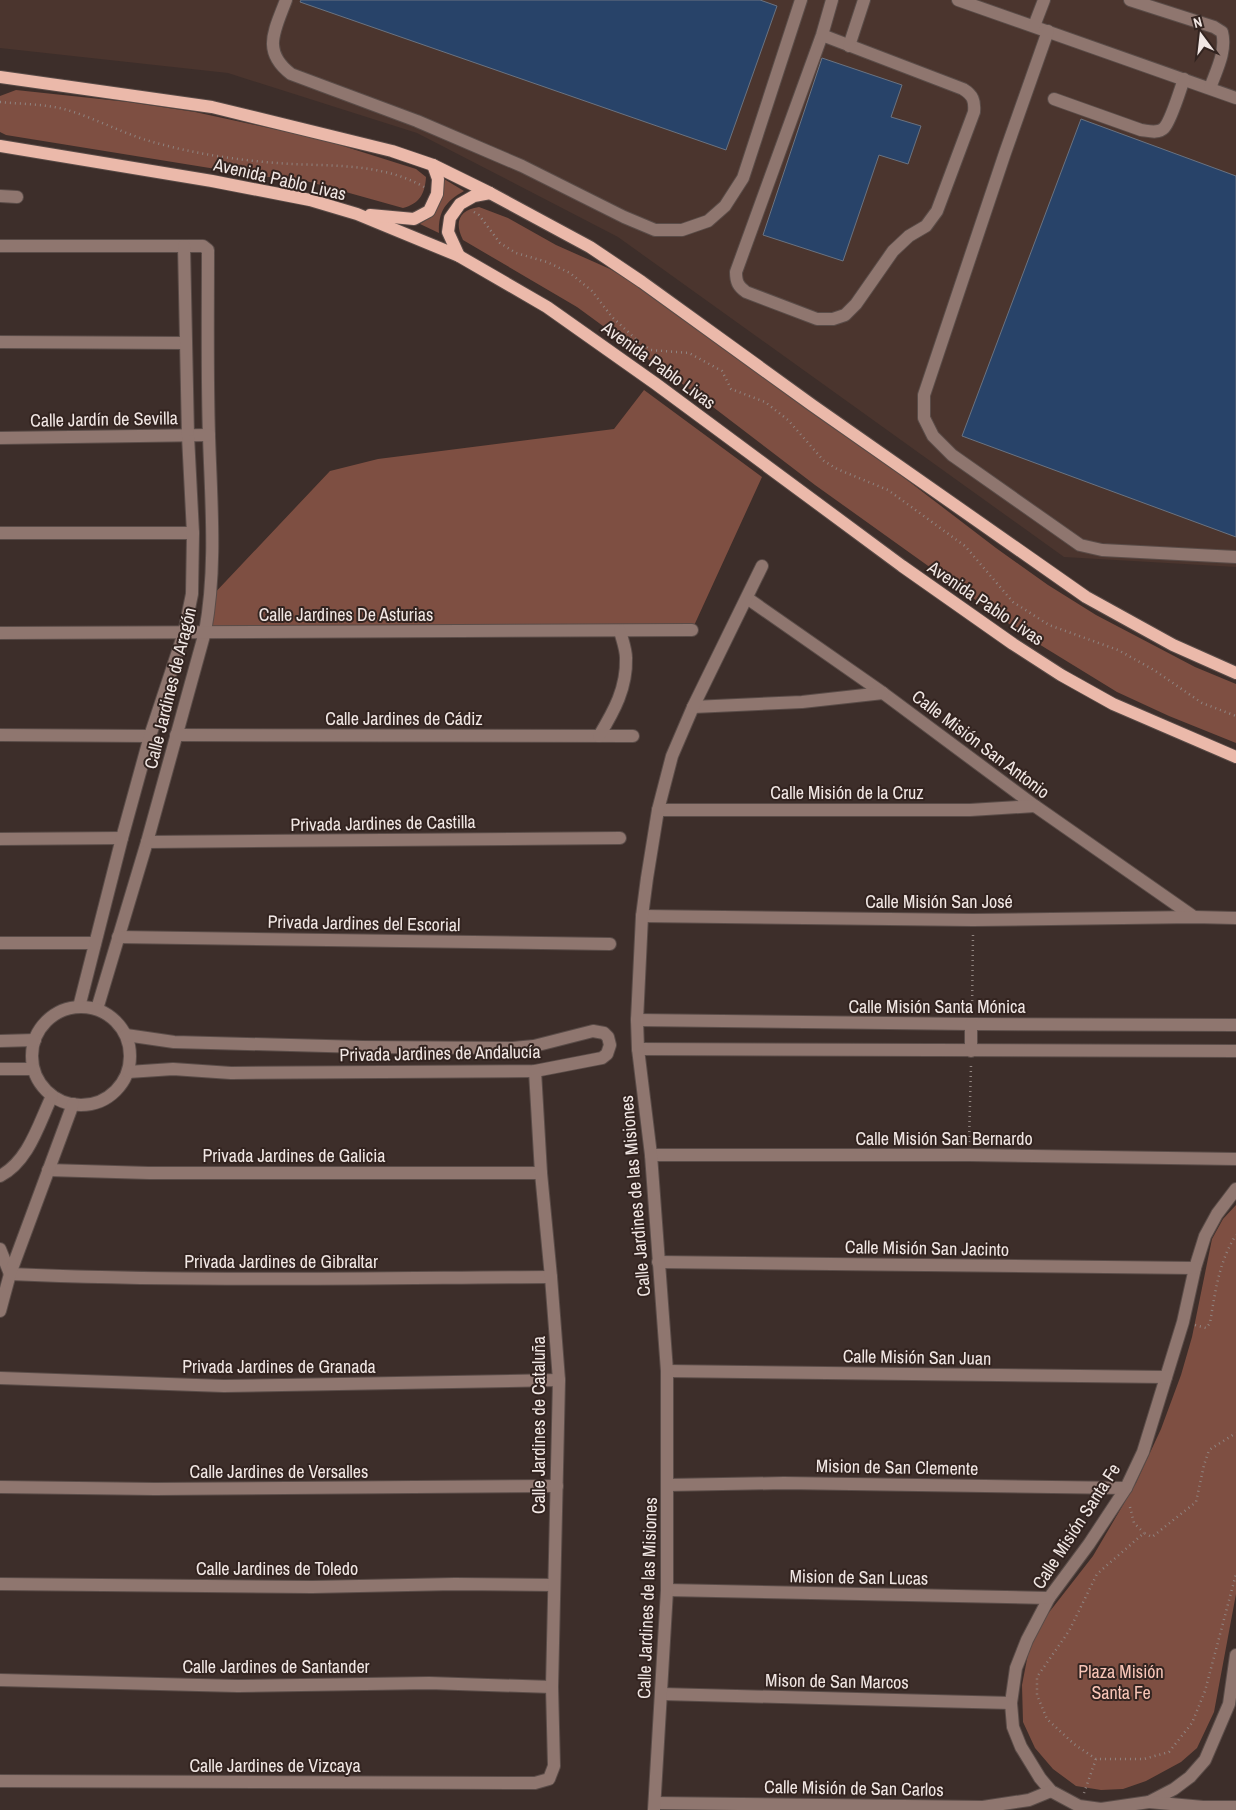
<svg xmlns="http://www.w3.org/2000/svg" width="1236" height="1810" viewBox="0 0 1236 1810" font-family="'Archivo Narrow',sans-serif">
	<rect width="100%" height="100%" fill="#3d2e2a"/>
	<polygon fill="#4b352e" points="0,0 1236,0 1236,567 1064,557 618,237 417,133 228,73 0,48"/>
	<g fill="#7e4f42">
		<path d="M16,90L128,102L195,112L324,140L416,169L426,177C425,194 419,204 403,208L292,177H265L6,135L0,132V96Z"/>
		<path d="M444,179L464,191C446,201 438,211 439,233L420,224C438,214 444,200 444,179Z"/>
		<path d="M479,207L508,218L556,245L610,269L633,283L890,467L996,548L1048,585L1096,615L1195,667L1236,684V743L1169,716L1117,692L1029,638L815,485L692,391L577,307L463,240C454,222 459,210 479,207Z"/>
		<polygon points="644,390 762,477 692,630 205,632 210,598 330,471 378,459 614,429"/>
		<polygon points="1236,1205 1236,1594 1214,1712 1197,1748 1181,1762 1146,1781 1123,1789 1101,1790 1076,1786 1053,1769 1035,1748 1023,1722 1022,1685 1029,1649 1047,1615 1093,1556 1136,1483 1161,1429 1181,1375 1192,1337 1212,1239 1223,1219"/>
	</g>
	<g fill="#284369" stroke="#6a7381">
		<polygon points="301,0 760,0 777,6 726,150 300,2"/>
		<polygon points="822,58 902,85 891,117 921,126 908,164 879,155 843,261 763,235"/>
		<polygon points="1081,119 1236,176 1236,537 962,436"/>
	</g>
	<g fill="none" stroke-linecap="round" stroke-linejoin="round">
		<defs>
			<g id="minor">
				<path d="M286,0C275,30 261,51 291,74L417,121L522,166L624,217L655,230H682L708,221L725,206L743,178L801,0"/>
				<polyline points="958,0 1236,98"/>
				<path d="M1130,0L1214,27L1222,32C1227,51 1216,71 1210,88"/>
				<polyline points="1034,26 1044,0"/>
				<polyline points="1048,31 1005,153 924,395 924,418 933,436 952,455 1080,545 1102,550 1236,557"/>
				<path d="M822,35L963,89C973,95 975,101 974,112L937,211L926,226L909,236L893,251L856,304L845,315L833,319H817L746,292C738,286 736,282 736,272L822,35L832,0"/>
				<polyline points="849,46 864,0"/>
				<path d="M1054,99L1141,130C1149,131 1158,134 1164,128C1171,121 1180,90 1184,79"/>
				<polyline points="0,196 17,197"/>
				<path d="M0,246H203L208,250C208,312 207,374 209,436C211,501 217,567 205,632L147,842L97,1009"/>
				<polyline points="0,342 186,343"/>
				<polyline points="0,438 209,435"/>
				<polyline points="0,533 193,533"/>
				<polyline points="747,598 883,693 1035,806 1194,917"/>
				<polyline points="0,633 692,630"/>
				<polyline points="693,707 802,702 883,693"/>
				<polyline points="0,735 150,736"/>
				<polyline points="176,735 633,736"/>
				<path d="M599,736C614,711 627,688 626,658C626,649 622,639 620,631"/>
				<polyline points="658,810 970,810 1035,806"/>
				<polyline points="0,839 122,838"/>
				<polyline points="147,842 620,838"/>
				<polyline points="642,916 973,920 1194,917 1236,918"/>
				<polyline points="118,937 610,944"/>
				<polyline points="0,943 95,943"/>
				<polyline points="79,1007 122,838 150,736 184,633 192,594 193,533 188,436 184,246"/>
				<circle cx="81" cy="1056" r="49"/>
				<polyline points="637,1020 971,1024 1236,1025"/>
				<polyline points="126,1035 174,1042 363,1047 513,1048 534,1046 593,1031 604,1033 608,1037 610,1045 607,1054 602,1058 535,1071 231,1073 173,1069 128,1072"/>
				<polyline points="0,1041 35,1040"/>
				<polyline points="638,1049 1236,1051"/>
				<polyline points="971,1051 971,1024"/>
				<polyline points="0,1069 33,1069"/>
				<polyline points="651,1155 969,1155 1236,1159"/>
				<polyline points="48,1170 149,1173 541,1173"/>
				<path d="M0,1176C29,1161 39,1123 52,1096"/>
				<polyline points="1236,1189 1217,1214 1205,1236 1195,1268 1183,1322 1143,1452 1126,1488 1089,1544 1049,1598 1027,1640 1016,1668 1011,1703 1013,1727 1021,1747 1040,1778 1051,1791 1079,1806 1101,1809 1149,1802 1174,1789 1190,1777 1205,1760 1229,1704 1236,1655"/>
				<path d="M0,1249L10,1274C191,1282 371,1278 551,1277"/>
				<polyline points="658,1262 1195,1268"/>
				<polyline points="0,1311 10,1274 73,1104"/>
				<polyline points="667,1371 1166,1377"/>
				<polyline points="0,1378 224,1386 559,1380"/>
				<polyline points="667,1485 784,1483 1126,1488"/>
				<polyline points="0,1487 155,1489 557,1486"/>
				<polyline points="0,1584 312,1587 455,1584 554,1585"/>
				<polyline points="667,1590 1049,1598"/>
				<polyline points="0,1680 238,1686 429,1683 552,1687"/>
				<polyline points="662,1694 1011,1703"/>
				<polyline points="0,1781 535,1783 549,1779 554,1766 552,1687 559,1380 551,1277 541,1173 535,1071"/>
				<polyline points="1149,1802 1203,1807 1236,1807"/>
				<polyline points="655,1803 983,1807 1029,1800 1051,1791"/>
				<polyline points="654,1810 667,1590 667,1371 651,1155 638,1049 637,1020 642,916 647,878 658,810 672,756 693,707 762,566"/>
			</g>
			<g id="major">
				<polyline points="0,77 212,107 392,151 433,165 490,193 590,247 642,282 812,405 1086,597 1173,645 1236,673"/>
				<polyline points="0,146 212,181 310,200 357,214 459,256 547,307 656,384 902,566 1013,644 1061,675 1113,704 1236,757"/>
				<polyline points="370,215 414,219 429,211 437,194 438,179 433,165"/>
				<polyline points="459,256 448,232 450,218 460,204 474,196 490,193"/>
			</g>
		</defs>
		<use href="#minor" stroke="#5a4c48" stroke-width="14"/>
		<use href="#major" stroke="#5a4c48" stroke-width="14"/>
		<g stroke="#908480" stroke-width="2.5" stroke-dasharray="1 4" stroke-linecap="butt">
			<path d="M0,102C21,104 43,104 64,109C92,117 118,131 146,140C192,154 243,161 291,164C336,166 384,164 424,187"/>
			<polyline points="474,212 479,215 500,243 516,253 547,262 570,273 592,291 612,317 638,341 651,350 689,353 722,371 731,389 765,402 788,420 824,461 837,469 888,490 965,546 1013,602 1049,625 1118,650 1154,670 1202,703 1236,716"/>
			<polyline points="972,1011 973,934"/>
			<polyline points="969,1142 971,1065"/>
			<path d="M1195,1325L1206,1328L1210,1323C1215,1293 1219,1261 1236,1235"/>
			<polyline points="1130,1507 1134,1523 1144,1533"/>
			<polyline points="1096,1759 1074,1744 1047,1719 1037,1695 1037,1677 1069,1631 1097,1574 1144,1533 1152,1537 1196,1502 1204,1465 1209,1450 1236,1433"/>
			<polyline points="1084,1793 1096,1759 1144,1759 1169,1752 1192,1723 1205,1691 1236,1574"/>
		</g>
		<use href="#minor" stroke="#8f766f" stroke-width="12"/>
		<use href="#major" stroke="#ebb9aa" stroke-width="12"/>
	</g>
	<g text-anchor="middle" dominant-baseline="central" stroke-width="4" stroke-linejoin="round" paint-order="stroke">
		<g font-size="18" fill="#f1e7e4" stroke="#332420">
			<text transform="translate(280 179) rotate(13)">Avenida Pablo Livas</text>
			<text transform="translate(659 365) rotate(36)">Avenida Pablo Livas</text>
			<text transform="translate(104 419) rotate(-1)">Calle Jardín de Sevilla</text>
			<text transform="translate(986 603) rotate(34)">Avenida Pablo Livas</text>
			<text x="346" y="614">Calle Jardines De Asturias</text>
			<text transform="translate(170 688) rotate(-76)">Calle Jardines de Aragón</text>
			<text x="404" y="718">Calle Jardines de Cádiz</text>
			<text transform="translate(981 744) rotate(37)">Calle Misión San Antonio</text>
			<text x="847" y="792">Calle Misión de la Cruz</text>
			<text transform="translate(383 823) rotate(-1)">Privada Jardines de Castilla</text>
			<text x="939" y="901">Calle Misión San José</text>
			<text transform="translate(364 923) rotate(1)">Privada Jardines del Escorial</text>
			<text x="937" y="1006">Calle Misión Santa Mónica</text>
			<text transform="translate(440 1053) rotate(-1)">Privada Jardines de Andalucía</text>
			<text x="944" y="1138">Calle Misión San Bernardo</text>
			<text x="294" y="1155">Privada Jardines de Galicia</text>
			<text transform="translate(635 1196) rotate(-95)">Calle Jardines de las Misiones</text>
			<text transform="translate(927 1248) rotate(1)">Calle Misión San Jacinto</text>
			<text x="281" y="1261">Privada Jardines de Gibraltar</text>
			<text transform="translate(917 1357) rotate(1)">Calle Misión San Juan</text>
			<text x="279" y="1366">Privada Jardines de Granada</text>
			<text transform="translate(538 1425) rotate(-90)">Calle Jardines de Cataluña</text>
			<text transform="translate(897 1467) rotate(1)">Mision de San Clemente</text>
			<text x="279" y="1471">Calle Jardines de Versalles</text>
			<text transform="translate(1076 1526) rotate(-57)">Calle Misión Santa Fe</text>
			<text x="277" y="1568">Calle Jardines de Toledo</text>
			<text transform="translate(859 1577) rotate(1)">Mision de San Lucas</text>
			<text transform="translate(647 1598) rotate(-88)">Calle Jardines de las Misiones</text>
			<text x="276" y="1666">Calle Jardines de Santander</text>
			<text transform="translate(837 1681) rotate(1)">Mison de San Marcos</text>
			<text x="275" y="1765">Calle Jardines de Vizcaya</text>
			<text transform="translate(854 1788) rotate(1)">Calle Misión de San Carlos</text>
		</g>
		<g font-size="18" fill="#f8c5b7" stroke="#332420">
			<text x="1121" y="1671">Plaza Misión<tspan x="1121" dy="21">Santa Fe</tspan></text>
		</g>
	</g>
	<g transform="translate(1201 35) rotate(345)" stroke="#332420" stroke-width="4" paint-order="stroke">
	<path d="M0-4L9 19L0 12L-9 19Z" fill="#f1e7e4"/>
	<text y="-8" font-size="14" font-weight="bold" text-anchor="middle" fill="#f1e7e4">N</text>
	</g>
</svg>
